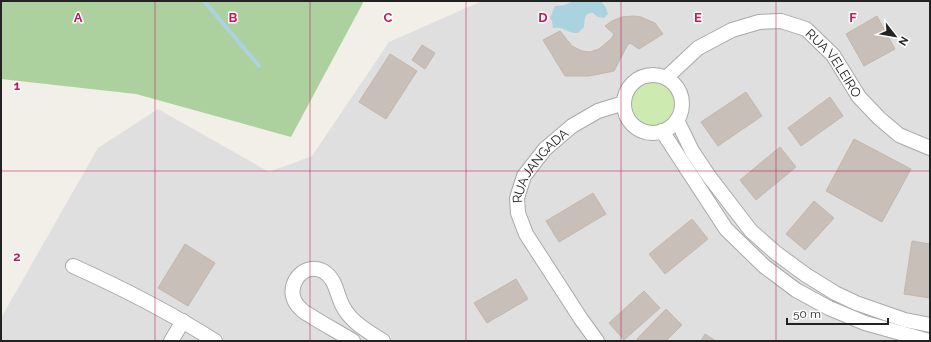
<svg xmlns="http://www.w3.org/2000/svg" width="931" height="342" viewBox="0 0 931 342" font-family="Raleway,sans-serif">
	<rect width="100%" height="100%" fill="#f2efe9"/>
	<polygon fill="#e0dfdf" points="482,1 930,1 930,341 1,341 1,318 98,148 158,109 269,172 312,156 389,42"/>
	<circle fill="#cdebb0" cx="651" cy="103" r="23"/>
	<polygon fill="#add19e" points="1,1 364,1 291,137 136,94 1,79"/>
	<path fill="#aad3df" d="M573,1H601L606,8L608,14L604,18L598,17L593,13C583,13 585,21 584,27L578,33C568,34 564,26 553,28L552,21L550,18L555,6L565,5Z"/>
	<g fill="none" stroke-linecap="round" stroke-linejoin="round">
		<polyline stroke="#aad3df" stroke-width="4" points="204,1 259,66"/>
	</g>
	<g fill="#c7bfb8" stroke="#c4b6ab">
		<polygon points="633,16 641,17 655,23 663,34 639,49 630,43 627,46 614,71 589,76 565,76 543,40 560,31 572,46 582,51 590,52 599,49 612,38 614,34 605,26 612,21 622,17"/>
		<polygon points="877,16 895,49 864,66 846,34"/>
		<polygon points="422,45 435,53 425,69 412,60"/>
		<polygon points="390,54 417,71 386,119 359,102"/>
		<polygon points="746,92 762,116 718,146 701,122"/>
		<polygon points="830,97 843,116 801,146 788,128"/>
		<polygon points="854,139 911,169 882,222 826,191"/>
		<polygon points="780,147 796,167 756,200 740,180"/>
		<polygon points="593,193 606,214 559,242 546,221"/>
		<polygon points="814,201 834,218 805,250 786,234"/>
		<polygon points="692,219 708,239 665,274 649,254"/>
		<polygon points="912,241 930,244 930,298 904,294"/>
		<polygon points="185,244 215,263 188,306 158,288"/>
		<polygon points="516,279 528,299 487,323 474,303"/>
		<polygon points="644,291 660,308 624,340 609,323"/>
		<polygon points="666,309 682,325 666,341 638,341 637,339"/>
		<polygon points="705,334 716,341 701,341"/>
	</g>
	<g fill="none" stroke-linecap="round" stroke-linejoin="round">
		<defs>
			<g id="minor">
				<circle cx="653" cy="104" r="29"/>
				<path id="s1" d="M666,78L698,48L732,30L759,22L781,21L806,29L833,55L859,97L879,118L899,135L930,148"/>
				<polyline points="677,120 692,151 708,175 751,231 776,253 806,275 835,293 856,303 905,320 930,325"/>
				<polyline points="662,131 726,229 764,266 796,290 829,308 865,323 929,341"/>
				<path d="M73,266C122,288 169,312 215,341"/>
				<polyline points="171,341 183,321"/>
				<path d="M353,341C340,333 327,326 314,318C310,315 304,313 301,309C280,291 302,260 323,271C338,280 336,297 345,310C354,324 369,332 383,341"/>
				<path id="s2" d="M597,341L581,319L526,234L518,213L517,198L524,176L545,149L572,126L598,111L624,103"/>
			</g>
		</defs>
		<use href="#minor" stroke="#a9a9a9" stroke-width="16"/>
		<use href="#minor" stroke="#fff" stroke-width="14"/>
	</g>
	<path fill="none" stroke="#c2185b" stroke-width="1" stroke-opacity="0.55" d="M155,1V341M310,1V341M466,1V341M621,1V341M776,1V341M1,171H930"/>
	<g text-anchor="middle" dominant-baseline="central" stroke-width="3" stroke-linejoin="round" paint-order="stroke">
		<g font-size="13" fill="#222" stroke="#fff">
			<text stroke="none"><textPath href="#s1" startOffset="203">RUA VELEIRO</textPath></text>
			<text stroke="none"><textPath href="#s2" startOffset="206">RUA JANGADA</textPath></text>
		</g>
	</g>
	<g font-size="13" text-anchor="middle" font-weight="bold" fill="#c2185b" stroke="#fff" stroke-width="3" stroke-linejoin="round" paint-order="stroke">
		<text x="78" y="22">A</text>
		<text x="233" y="22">B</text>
		<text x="388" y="22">C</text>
		<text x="543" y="22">D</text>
		<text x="698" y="22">E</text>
		<text x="853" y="22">F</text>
		<text x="17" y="90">1</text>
		<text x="17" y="261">2</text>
	</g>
	<rect width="931" height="342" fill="none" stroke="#222222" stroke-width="4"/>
	<g transform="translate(895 36) rotate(121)" stroke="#ffffff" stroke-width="3" paint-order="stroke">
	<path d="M0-3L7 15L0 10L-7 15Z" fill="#222222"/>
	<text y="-6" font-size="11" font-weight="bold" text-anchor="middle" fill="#222222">N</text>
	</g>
	<path d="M787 318v6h101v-6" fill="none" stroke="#222222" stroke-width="2"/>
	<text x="793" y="318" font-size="12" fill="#222222" stroke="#ffffff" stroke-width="3" paint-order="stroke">50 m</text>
</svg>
